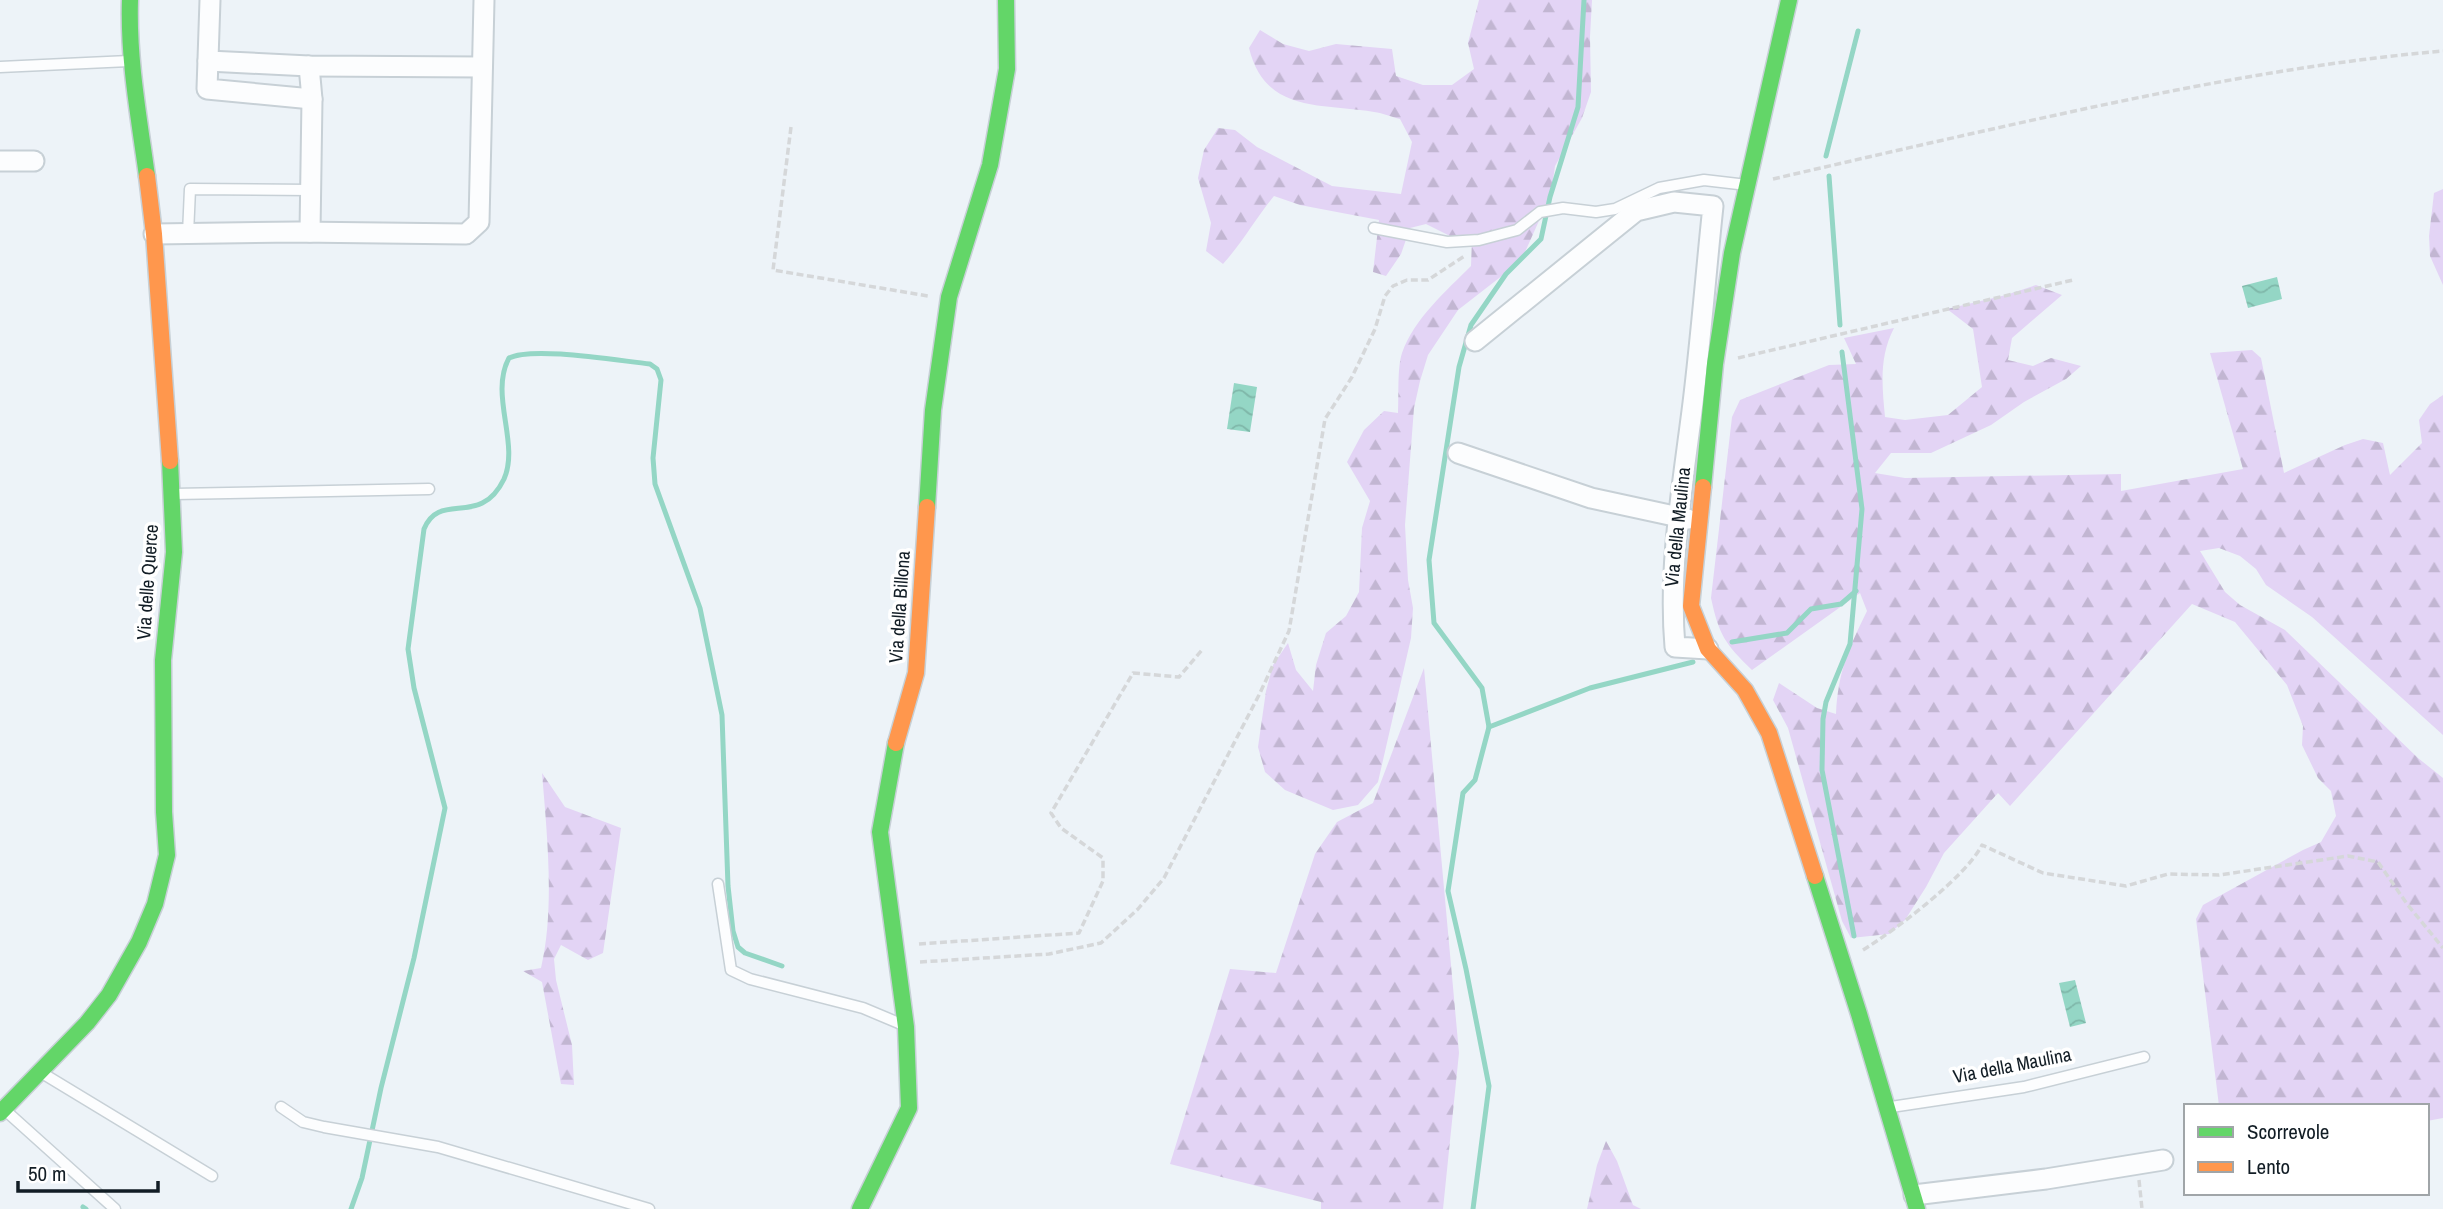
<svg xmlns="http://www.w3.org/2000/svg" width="2443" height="1209" viewBox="0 0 2443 1209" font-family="'Archivo Narrow',sans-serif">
	<defs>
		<pattern id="forest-firs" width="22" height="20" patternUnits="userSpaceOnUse" patternTransform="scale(1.75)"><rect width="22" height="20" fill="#e3d4f5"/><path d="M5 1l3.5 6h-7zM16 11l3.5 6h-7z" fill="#c2b6d2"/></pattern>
		<pattern id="water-waves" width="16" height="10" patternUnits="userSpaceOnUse" patternTransform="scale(1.75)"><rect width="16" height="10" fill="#94d6c5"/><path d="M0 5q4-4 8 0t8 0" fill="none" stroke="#7fb7a9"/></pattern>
	</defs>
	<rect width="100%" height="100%" fill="#edf3f8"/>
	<g fill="url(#forest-firs)">
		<path d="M1479,0H1592L1590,37L1591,92L1582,118L1555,166L1551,194L1521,261L1458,310L1428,355L1420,381L1414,408L1405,525L1408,580L1413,608L1411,638L1378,782L1358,805L1333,810L1285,790L1265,772L1258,747L1266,691L1273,665L1288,643L1296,670L1313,691L1316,665L1326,633L1346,616L1359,592L1362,528L1370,501L1347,462L1364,430L1384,411L1398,413C1399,397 1397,368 1402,353C1414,319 1446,291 1471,266L1472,239L1450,236L1426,224L1410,228L1401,254L1386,276L1373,272L1379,220L1300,205L1274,196C1256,218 1242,243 1223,264L1206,251L1211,223L1198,178L1204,150L1218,128L1235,130L1257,147L1332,186L1401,194L1412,142L1400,119C1392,117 1383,113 1374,112C1322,103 1265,114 1249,48L1260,30L1283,44L1309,51L1336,44L1392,49L1396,76L1423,85H1452L1474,69L1468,43Z"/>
		<polygon points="2443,189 2443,285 2430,256 2429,236 2434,193"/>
		<path d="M2036,285L2062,295L2012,338L2008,360L2033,366L2051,358L2081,366L2066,379L2024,402L1991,425L1931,453H1891L1875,473L1905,478L2121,474V491L2243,469L2210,353L2252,350L2261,358L2284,473L2345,445L2363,439L2383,443L2390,475L2422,443L2419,420L2430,404L2443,395V735L2312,617L2266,585L2256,569L2240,556L2219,548L2200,551L2225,592L2240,605L2285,630L2418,758L2443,778V1118L2427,1121V1106H2219L2196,919L2203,905L2303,850L2321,842L2336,816L2331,791L2318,778L2302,745L2303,726L2287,685L2235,622L2192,604L2010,806L1998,793L1944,853L1926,887L1905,920L1889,934L1851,938L1842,921L1788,728L1773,700L1779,683L1817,708L1836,714C1838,671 1849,648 1867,611L1860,593L1752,670C1725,644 1719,635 1711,598L1732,417L1740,400L1829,365L1856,364L1844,338L1894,328C1879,357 1882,385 1885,417L1905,420L1948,415L1982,387L1973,329L1947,309L2006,295Z"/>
		<polygon points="1424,668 1459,1053 1443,1209 1321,1209 1321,1202 1170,1164 1230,969 1276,973 1315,854 1337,822 1373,803"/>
		<path d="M542,773L565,807L621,828L603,953L588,960L561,945L554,959L556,980L572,1045L574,1085L561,1084L542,982L523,971L541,968C555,909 547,834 542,773Z"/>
		<polygon points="1606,1141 1617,1161 1633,1205 1641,1209 1587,1209 1597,1165"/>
	</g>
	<g fill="url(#water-waves)">
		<polygon points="2277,277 2282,299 2248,308 2242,286"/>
		<polygon points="1234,383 1257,387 1250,432 1227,429"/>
		<polygon points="2075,980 2086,1023 2070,1027 2059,983"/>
	</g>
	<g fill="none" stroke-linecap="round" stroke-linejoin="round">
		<g stroke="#94d6c5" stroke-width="5">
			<polyline points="1826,156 1858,31"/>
			<polyline points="1829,176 1840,325"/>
			<polyline points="1842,352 1862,509 1850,644 1826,702 1823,719 1822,770 1854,936"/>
			<polyline points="1732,642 1787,633 1811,609 1841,604 1856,591"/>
			<polyline points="1489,727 1590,688 1693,662"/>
			<polyline points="83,1207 86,1209"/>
			<path d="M351,1209L362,1178L381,1088L414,958L445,808L414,688L408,649L424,529C440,490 480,529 504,479C520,443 489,395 509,358C533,346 620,361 650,364L657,369L661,380L653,458L655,484L700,608L722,715L728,886L733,931L738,947L745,953L782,966"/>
			<polyline points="1473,1209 1489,1086 1466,969 1448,891 1463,793 1475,780 1489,727 1482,688 1434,623 1429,560 1459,367 1471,325 1506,274 1541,239 1550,197 1578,107 1584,0"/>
		</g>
		<defs>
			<g id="lane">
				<polyline points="0,67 129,61"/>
				<polyline points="1374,228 1447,242 1479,240 1517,230 1540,212 1563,208 1596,212 1615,209 1659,188 1704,180 1747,185"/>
				<polyline points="188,234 190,189 311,190"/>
				<polyline points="174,494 429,489"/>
				<polyline points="718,884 731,970 750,979 863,1008 901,1024"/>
				<polyline points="42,1073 212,1176"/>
				<polyline points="281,1107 303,1122 324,1127 438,1147 649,1209"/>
				<polyline points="1891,1107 2024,1087 2144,1057"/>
				<polyline points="6,1111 115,1209"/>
			</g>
			<g id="street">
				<polyline points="210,0 207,89 312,99"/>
				<polyline points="208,61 309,66 482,67"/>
				<polyline points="309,66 312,99 310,232"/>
				<polyline points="0,161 34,161"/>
				<polyline points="154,234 298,232 466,234 479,222 484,0"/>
				<path d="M1475,341L1636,211L1674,202L1713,206C1706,272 1701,338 1693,403C1683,484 1668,566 1675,647L1708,649"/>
				<polyline points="1458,453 1591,498 1688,519"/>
				<polyline points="1914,1195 2046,1179 2163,1160"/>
			</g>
			<g id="fast">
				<path d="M130,0C128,59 139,118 147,176"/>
				<polyline points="1703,487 1715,364 1732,253 1789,0"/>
				<polyline points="927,507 933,410 949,297 990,165 1007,69 1006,0"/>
				<polyline points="1815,876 1859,1014 1917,1209"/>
				<polyline points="0,1113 87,1023 109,995 139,942 155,904 167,855 164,812 163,660 174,552 170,461"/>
				<polyline points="860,1209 909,1108 906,1027 880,832 896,743"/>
			</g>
			<g id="slow">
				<polyline points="147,176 154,234 170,461"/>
				<polyline points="1703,487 1691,606 1708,649 1745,690 1769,733 1815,876"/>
				<polyline points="896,743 916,673 927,507"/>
			</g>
		</defs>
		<use href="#lane" stroke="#c7d0d6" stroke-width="13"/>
		<use href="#street" stroke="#c7d0d6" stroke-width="23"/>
		<use href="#fast" stroke="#c7d0d6" stroke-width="19"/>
		<use href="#slow" stroke="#c7d0d6" stroke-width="19"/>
		<g stroke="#d5d7d9" stroke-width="3.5" stroke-dasharray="7 3.5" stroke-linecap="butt">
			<polyline points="791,127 773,270 928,296"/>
			<path d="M1773,179C1881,154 1990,129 2098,106C2212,82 2327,61 2443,51"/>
			<polyline points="1738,358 2073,280"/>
			<polyline points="919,944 1079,933 1103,881 1103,858 1061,828 1051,813 1133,673 1179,677 1202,650"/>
			<path d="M1863,950C1894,931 1966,877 1982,845L2043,873L2126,886L2168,874L2219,875L2348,856L2378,862L2407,904L2443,948"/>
			<polyline points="920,962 1049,954 1101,943 1138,909 1164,878 1259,695 1289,631 1325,419 1352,377 1375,329 1385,296 1393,286 1407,280 1428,280 1466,255"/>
			<polyline points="2139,1180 2142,1209"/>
		</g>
		<use href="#lane" stroke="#fcfdfe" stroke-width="10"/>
		<use href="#street" stroke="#fcfdfe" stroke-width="19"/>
		<use href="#fast" stroke="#63d668" stroke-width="16"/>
		<use href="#slow" stroke="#ff974d" stroke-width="16"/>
	</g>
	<g text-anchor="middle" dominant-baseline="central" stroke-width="7" stroke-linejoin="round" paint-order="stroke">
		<g font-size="19" fill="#121d25" stroke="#fff">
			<text transform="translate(1677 527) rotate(-84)">Via della Maulina</text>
			<text transform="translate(147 582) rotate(-86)">Via delle Querce</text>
			<text transform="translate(899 607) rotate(-86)">Via della Billona</text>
			<text transform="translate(2012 1065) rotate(-11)">Via della Maulina</text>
		</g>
	</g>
	<rect x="2184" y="1104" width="245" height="91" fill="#ffffff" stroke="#a0a5a8" stroke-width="2"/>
	<rect x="2198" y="1127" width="35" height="10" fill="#63d668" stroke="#a0a5a8" stroke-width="2"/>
	<text x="2247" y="1139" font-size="21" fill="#121d25">Scorrevole</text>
	<rect x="2198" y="1162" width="35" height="10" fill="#ff974d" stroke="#a0a5a8" stroke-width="2"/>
	<text x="2247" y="1174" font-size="21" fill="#121d25">Lento</text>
	<path d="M18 1181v10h140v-10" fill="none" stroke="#121d25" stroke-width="3.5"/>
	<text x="28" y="1181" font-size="21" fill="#121d25" stroke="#ffffff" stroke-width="5" paint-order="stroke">50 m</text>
</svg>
